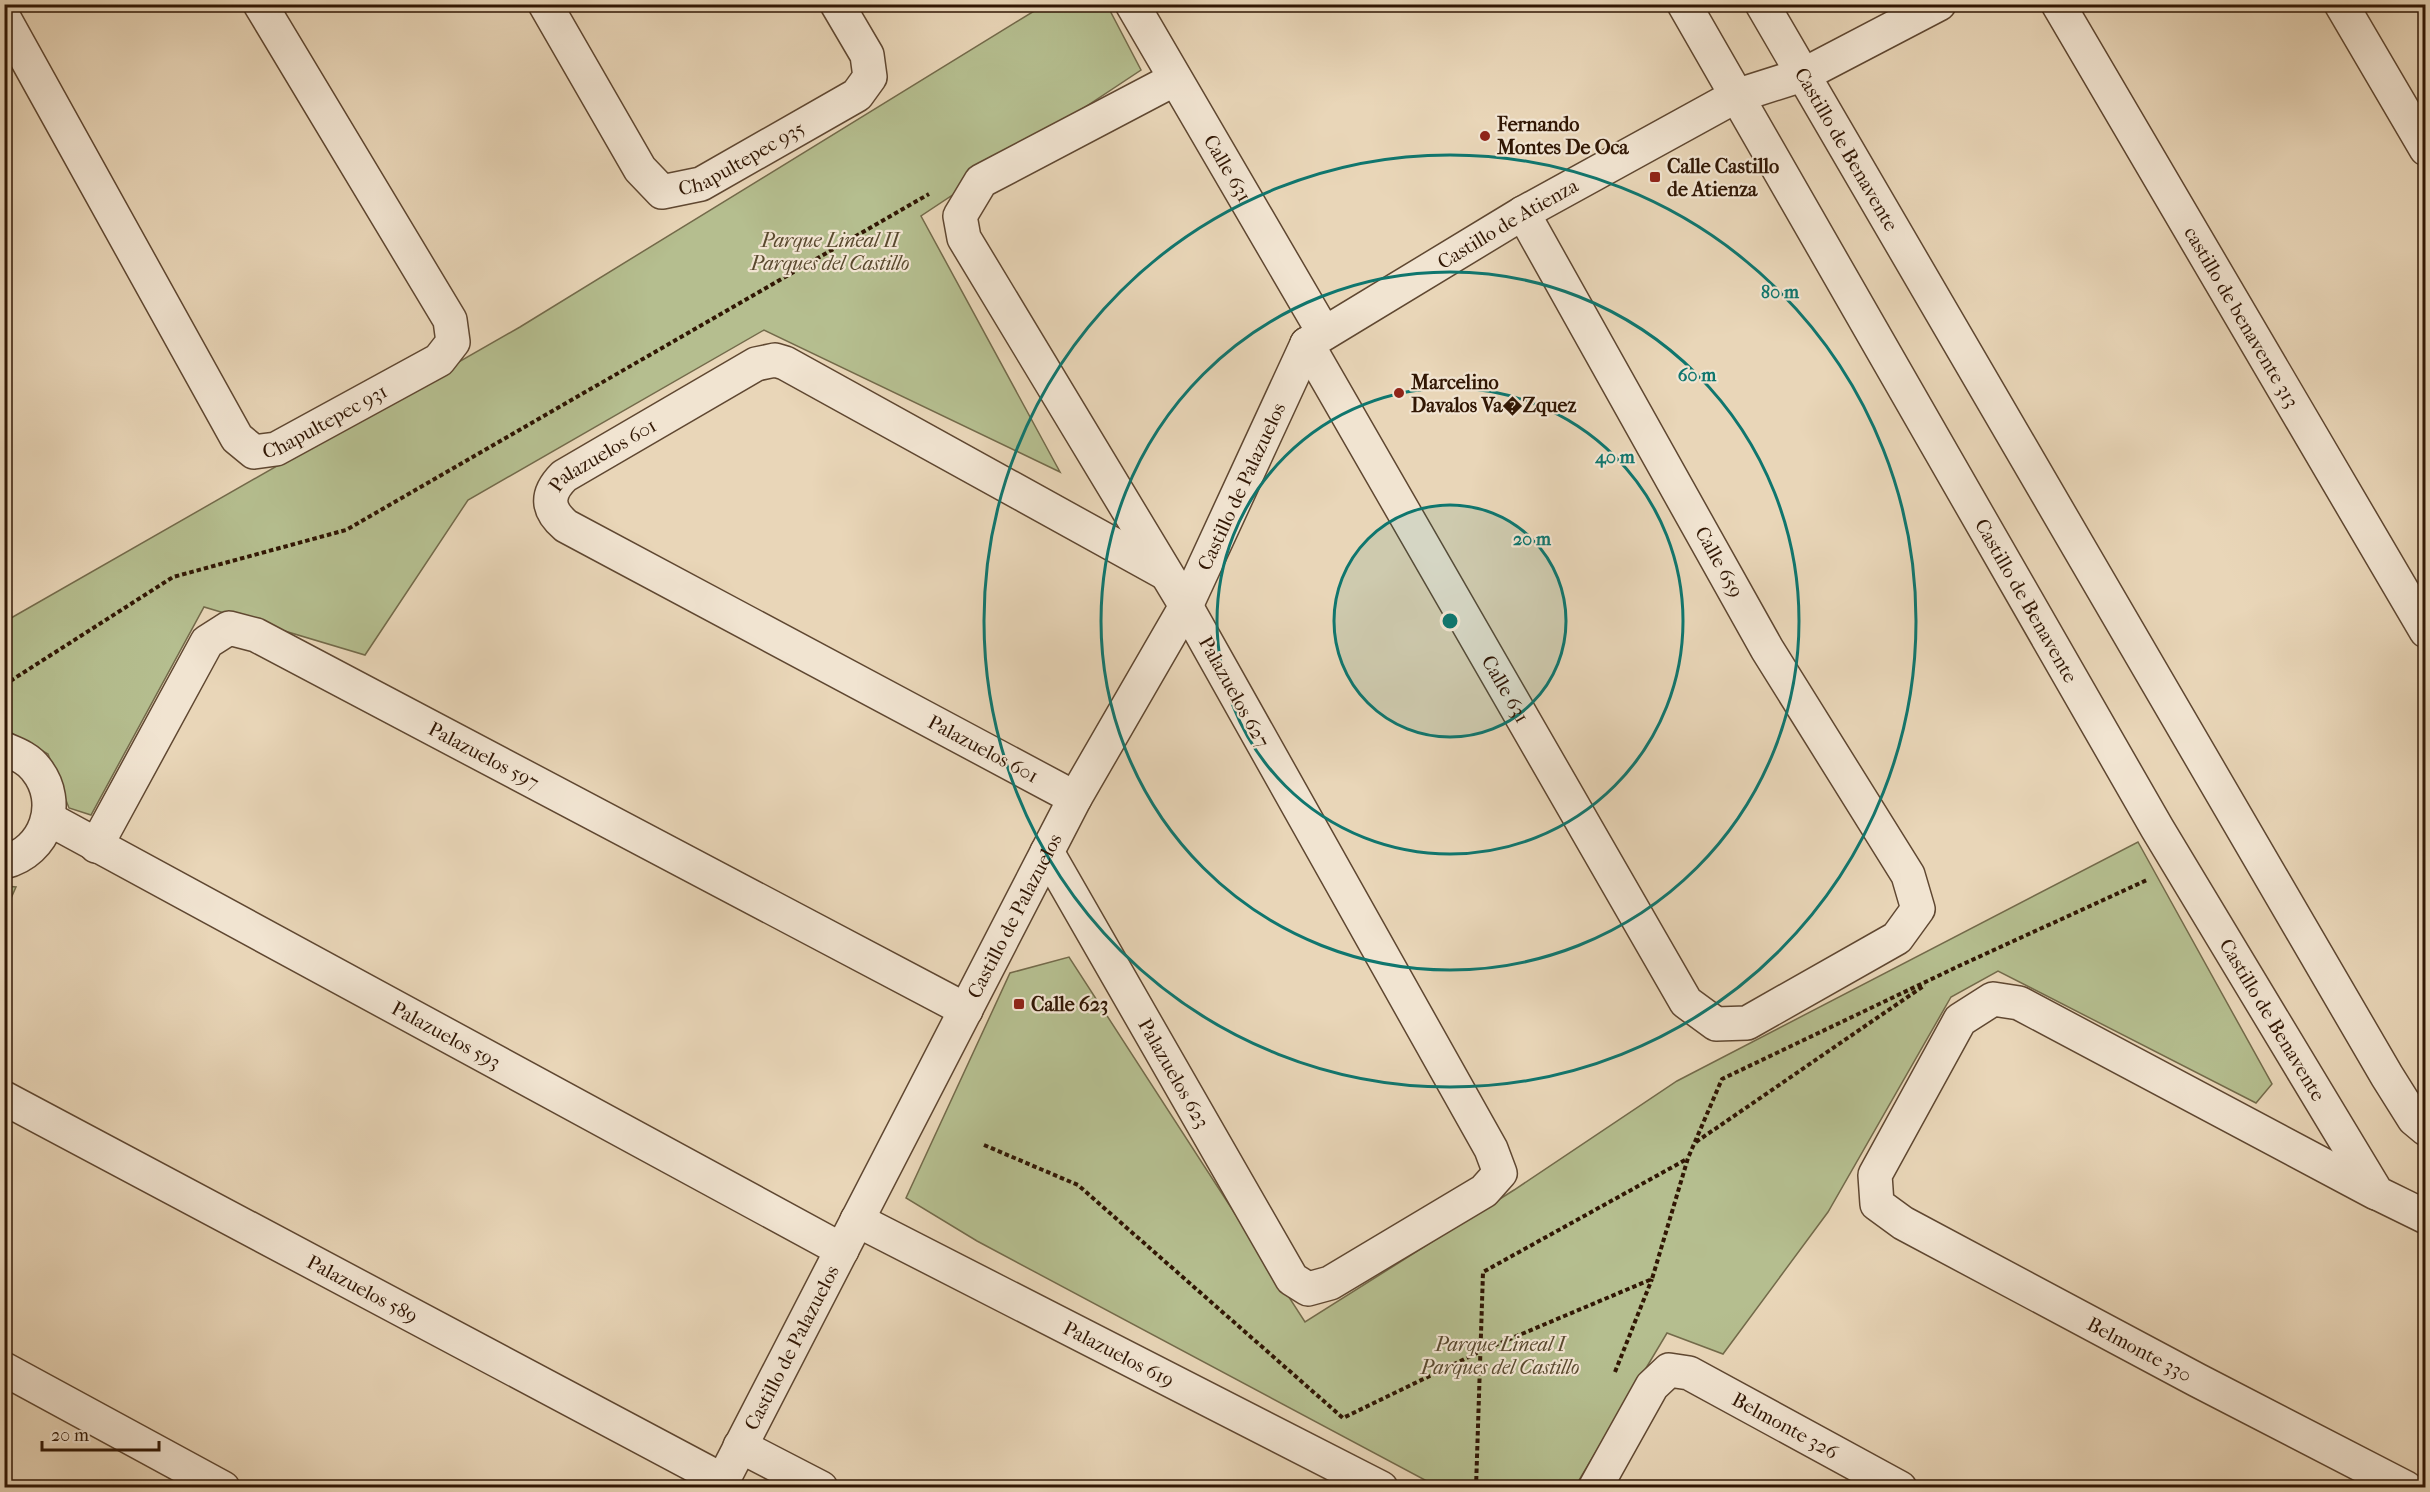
<svg xmlns="http://www.w3.org/2000/svg" width="2430" height="1492" viewBox="0 0 2430 1492" font-family="'IM FELL French Canon',serif">
	<rect width="100%" height="100%" fill="#e9d6b8"/>
	<filter id="stains"><feTurbulence type="fractalNoise" baseFrequency=".00333" numOctaves="4"/><feColorMatrix values="0 0 0 0 .2 0 0 0 0 .09 0 0 0 0 .02 0 0 0 .5 -.17"/></filter>
	<radialGradient id="worn" r=".72"><stop offset=".6" stop-color="#630" stop-opacity="0"/><stop offset="1" stop-color="#630" stop-opacity=".3"/></radialGradient>
	<g fill="#b5be8f" stroke="#736a4a" stroke-width="1.5">
		<polygon points="1044,5 1107,5 1141,70 921,216 1060,472 764,330 468,500 365,655 204,607 91,815 69,808 48,754 10,732 5,733 4,622 520,327"/>
		<polygon points="2138,842 2272,1084 2256,1103 1998,971 1951,997 1828,1212 1723,1354 1667,1333 1575,1487 1438,1487 977,1241 906,1198 1010,973 1069,957 1305,1322 1514,1190 1677,1081"/>
		<polygon points="5,886 16,887 5,912 4,886"/>
	</g>
	<g fill="none" stroke-linecap="round" stroke-linejoin="round">
		<defs>
			<g id="minor">
				<path id="s1" d="M545,4L640,169L662,192L701,184L857,95L870,77L867,55L837,4"/>
				<path id="s2" d="M1132,4L1324,333"/>
				<path id="s3" d="M1684,4L2157,828L2377,1193L2426,1217"/>
				<path id="s4" d="M1762,4L2387,1076L2414,1119L2426,1129"/>
				<path id="s5" d="M2058,4L2426,631"/>
				<polyline points="2341,4 2426,149"/>
				<path id="s6" d="M4,18L237,438L254,452L276,449L439,360L453,342L450,320L260,4"/>
				<path id="s7" d="M1307,344L1686,1002L1716,1024L1747,1023L1897,938L1918,909L1908,875L1767,649L1523,213"/>
				<path id="s8" d="M1307,344L1523,213L1736,96L1805,74L1939,4"/>
				<path d="M4,749C16,754 28,758 36,769C63,802 46,852 4,862"/>
				<path id="s9" d="M1075,798L566,526C546,509 546,494 564,476L756,364L775,360L785,363L1165,573"/>
				<path id="s10" d="M49,819L842,1250"/>
				<path id="s11" d="M96,846L207,642L229,628L256,635L966,1010"/>
				<path id="s12" d="M1047,852L1292,1279L1308,1289L1330,1283L1484,1191L1500,1173L1491,1149L1186,606L964,238L960,216L981,181L1175,79"/>
				<path id="s13" d="M4,1098L722,1480"/>
				<path id="s14" d="M2376,1193L2019,1003L1993,999L1960,1020L1875,1175L1877,1204L1903,1223L2197,1380L2406,1488"/>
				<path id="s15" d="M857,1220L1381,1488"/>
				<polyline points="4,1369 223,1488"/>
				<polyline points="740,1446 821,1488"/>
				<path id="s16" d="M719,1488L1075,798L1186,606L1307,344"/>
				<path id="s17" d="M1595,1488L1652,1386L1669,1370L1689,1373L1900,1488"/>
			</g>
		</defs>
		<use href="#minor" stroke="#5f4731" stroke-width="36"/>
		<g stroke="#311704" stroke-width="4" stroke-dasharray="4.5 3" stroke-linecap="butt">
			<polyline points="4,685 173,577 346,530 929,194"/>
			<polyline points="1696,1142 1925,985"/>
			<polyline points="984,1145 1078,1185 1343,1418 1479,1352 1652,1279 1688,1158 1722,1079 1961,965 2147,880"/>
			<polyline points="1615,1372 1652,1279"/>
			<polyline points="1476,1488 1483,1272 1687,1159"/>
		</g>
		<use href="#minor" stroke="#f1e4d1" stroke-width="33"/>
	</g>
	<circle cx="1450" cy="621" r="116" fill="#0f766e" fill-opacity=".12"/>
	<g fill="none" stroke="#0f766e" stroke-width="3">
		<circle cx="1450" cy="621" r="116"/>
		<circle cx="1450" cy="621" r="233"/>
		<circle cx="1450" cy="621" r="349"/>
		<circle cx="1450" cy="621" r="466"/>
	</g>
	<g fill="#8f2418" stroke="#f1e4d1" stroke-width="2">
		<circle cx="1485" cy="136" r="6"/>
		<rect x="1649" y="171" width="12" height="12" rx="3"/>
		<circle cx="1399" cy="393" r="6"/>
		<rect x="1013" y="998" width="12" height="12" rx="3"/>
	</g>
	<g text-anchor="middle" dominant-baseline="central" stroke-width="4.5" stroke-linejoin="round" paint-order="stroke">
		<g font-size="20" font-weight="bold" fill="#311704" stroke="#f1e4d1" text-anchor="start">
			<text x="1497" y="124">Fernando<tspan x="1497" dy="23">Montes De Oca</tspan></text>
			<text x="1667" y="166">Calle Castillo<tspan x="1667" dy="23">de Atienza</tspan></text>
			<text x="1411" y="382">Marcelino<tspan x="1411" dy="23">Davalos Va�Zquez</tspan></text>
			<text x="1031" y="1004">Calle 623</text>
		</g>
		<g font-size="20" fill="#311704" stroke="#f1e4d1">
			<text stroke="none"><textPath href="#s4" startOffset="168">Castillo de Benavente</textPath></text>
			<text stroke="none"><textPath href="#s1" startOffset="309">Chapultepec 935</textPath></text>
			<text stroke="none"><textPath href="#s2" startOffset="190">Calle 631</textPath></text>
			<text stroke="none"><textPath href="#s8" startOffset="234">Castillo de Atienza</textPath></text>
			<text stroke="none"><textPath href="#s5" startOffset="363">castillo de benavente 313</textPath></text>
			<text stroke="none"><textPath href="#s6" startOffset="580">Chapultepec 931</textPath></text>
			<text stroke="none"><textPath href="#s9" startOffset="680">Palazuelos 601</textPath></text>
			<text stroke="none"><textPath href="#s16" startOffset="1130">Castillo de Palazuelos</textPath></text>
			<text transform="translate(1719 562) rotate(61)">Calle 659</text>
			<text stroke="none"><textPath href="#s3" startOffset="688">Castillo de Benavente</textPath></text>
			<text stroke="none"><textPath href="#s7" startOffset="398">Calle 631</textPath></text>
			<text transform="translate(1234 692) rotate(61)">Palazuelos 627</text>
			<text transform="translate(983 749) rotate(28)">Palazuelos 601</text>
			<text stroke="none"><textPath href="#s11" startOffset="544">Palazuelos 597</textPath></text>
			<text stroke="none"><textPath href="#s16" startOffset="644">Castillo de Palazuelos</textPath></text>
			<text stroke="none"><textPath href="#s3" startOffset="1174">Castillo de Benavente</textPath></text>
			<text stroke="none"><textPath href="#s10" startOffset="452">Palazuelos 593</textPath></text>
			<text stroke="none"><textPath href="#s12" startOffset="255">Palazuelos 623</textPath></text>
			<text stroke="none"><textPath href="#s13" startOffset="406">Palazuelos 589</textPath></text>
			<text stroke="none"><textPath href="#s16" startOffset="158">Castillo de Palazuelos</textPath></text>
			<text stroke="none"><textPath href="#s14" startOffset="976">Belmonte 330</textPath></text>
			<text stroke="none"><textPath href="#s15" startOffset="294">Palazuelos 619</textPath></text>
			<text stroke="none"><textPath href="#s17" startOffset="270">Belmonte 326</textPath></text>
		</g>
		<g font-size="20" font-style="italic" fill="#59492e" stroke="#f1e4d1">
			<text x="830" y="240">Parque Lineal II<tspan x="830" dy="23">Parques del Castillo</tspan></text>
			<text x="1500" y="1344">Parque Lineal I<tspan x="1500" dy="23">Parques del Castillo</tspan></text>
		</g>
	</g>
	<circle cx="1450" cy="621" r="9" fill="#0f766e" stroke="#f1e4d1" stroke-width="3"/>
	<g font-size="18" text-anchor="middle" font-weight="bold" fill="#0f766e" stroke="#f1e4d1" stroke-width="4.5" stroke-linejoin="round" paint-order="stroke">
		<text x="1780" y="298">80 m</text>
		<text x="1697" y="381">60 m</text>
		<text x="1615" y="463">40 m</text>
		<text x="1532" y="545">20 m</text>
	</g>
	<rect width="2430" height="1492" fill="none" stroke="#e9d6b8" stroke-width="24"/>
	<rect x="6" y="6" width="2418" height="1480" fill="none" stroke="#311704" stroke-width="3"/>
	<rect x="12" y="12" width="2406" height="1468" fill="none" stroke="#311704" stroke-width="1.5"/>
	<path d="M42 1441v9h117v-9" fill="none" stroke="#311704" stroke-width="3"/>
	<text x="51" y="1441" font-size="18" fill="#311704" stroke="#f1e4d1" stroke-width="4.5" paint-order="stroke">20 m</text>
	<rect width="100%" height="100%" filter="url(#stains)"/>
	<rect width="100%" height="100%" fill="url(#worn)"/>
</svg>
